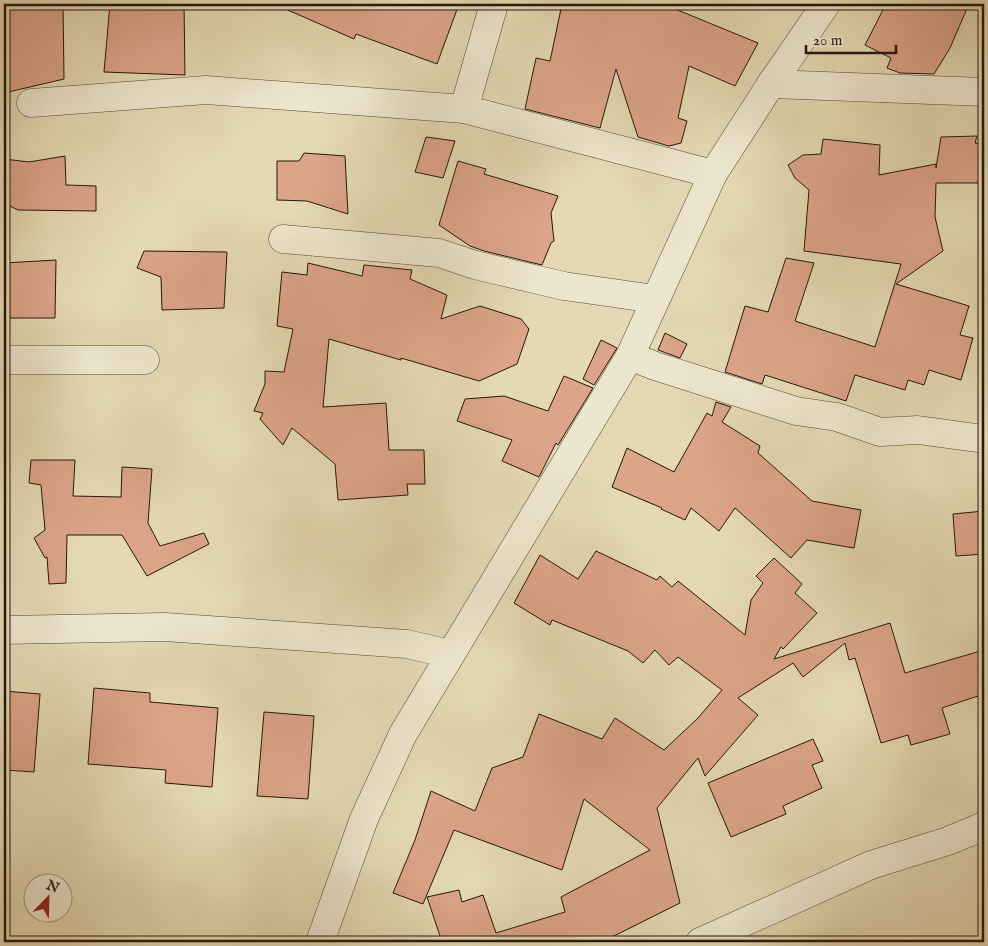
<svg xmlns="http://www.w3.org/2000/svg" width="988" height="946" viewBox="0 0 988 946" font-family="'IM FELL English',serif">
	<rect width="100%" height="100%" fill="#e4d9b3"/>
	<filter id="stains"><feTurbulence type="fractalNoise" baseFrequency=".004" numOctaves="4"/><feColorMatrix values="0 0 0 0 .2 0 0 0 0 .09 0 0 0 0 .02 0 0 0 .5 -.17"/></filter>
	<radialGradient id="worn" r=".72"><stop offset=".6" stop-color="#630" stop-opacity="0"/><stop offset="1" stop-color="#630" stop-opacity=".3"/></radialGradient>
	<g fill="#dca489" stroke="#24170c">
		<polygon points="4,4 63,4 64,79 4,93"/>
		<polygon points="110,4 184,4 185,75 104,72"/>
		<polygon points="274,4 459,4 437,64 356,34 354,39"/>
		<polygon points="562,4 663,4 758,43 735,86 689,66 678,118 687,121 681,143 669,146 638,137 616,69 600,128 525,109 536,58 550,61"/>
		<polygon points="886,4 969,4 950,48 934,74 900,73 887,68 891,58 865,45"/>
		<polygon points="977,136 975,143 984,144 978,183 936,183 935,217 943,251 896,284 969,306 960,335 973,338 961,380 929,370 924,385 908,380 905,390 855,375 846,401 765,375 762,384 725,372 745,306 768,312 786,258 814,263 795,321 875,347 901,264 804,251 809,190 795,178 788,165 803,155 821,154 823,139 880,145 879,175 936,164 936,168 941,137"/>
		<polygon points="426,137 455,141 443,178 415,172"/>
		<polygon points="304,153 345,156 348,214 307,201 277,200 277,161 299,161"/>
		<polygon points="65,156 66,185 96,186 96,211 18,210 4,203 4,159 29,162"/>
		<polygon points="458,161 486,169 484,174 558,196 551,213 554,241 551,243 542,265 484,251 470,246 439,225"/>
		<polygon points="144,251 227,252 224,308 162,310 161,277 137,268"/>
		<polygon points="56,260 55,318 4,318 4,263"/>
		<polygon points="308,263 362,276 364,265 412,270 410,279 447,295 441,319 480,306 521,319 529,329 517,364 479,381 401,358 401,360 329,339 323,407 386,403 389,450 424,450 425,484 407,484 408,495 338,500 335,464 292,428 283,445 260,419 263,413 254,411 265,384 265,371 284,372 293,329 277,326 282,272 307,275"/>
		<polygon points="665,333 687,344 680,358 658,350"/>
		<polygon points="601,340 617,348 594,385 583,379"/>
		<polygon points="564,376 593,388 558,445 556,443 539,477 502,461 512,440 457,421 465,399 504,396 548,411"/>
		<polygon points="716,402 731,407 722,422 760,446 758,453 812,501 861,510 854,548 807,540 791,558 735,508 719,531 691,508 685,520 661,509 662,508 612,487 627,448 674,472 707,413 712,416"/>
		<polygon points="31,460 75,460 73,496 121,497 122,467 152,469 148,523 160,546 204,533 209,544 147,576 122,535 67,535 66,583 49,584 47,557 45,558 34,538 45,530 41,485 29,483"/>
		<polygon points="984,511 984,554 956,556 953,514"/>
		<polygon points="596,551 657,580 660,576 672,587 678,581 745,635 751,600 763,583 756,576 774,558 802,584 795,593 817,613 783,649 781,647 774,659 890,623 905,673 984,650 984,694 942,708 950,734 911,745 908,735 881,743 855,658 849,660 845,643 803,677 793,663 738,698 758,715 705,776 698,758 657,808 680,903 602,942 442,942 427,897 459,890 462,902 483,895 496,933 565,912 561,897 650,850 584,799 562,870 454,830 423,904 393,893 415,840 431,791 475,811 492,768 523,757 539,714 602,739 615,718 664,750 698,718 722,690 678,657 669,665 655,650 643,663 628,651 552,620 550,625 514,603 540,555 578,579"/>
		<polygon points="94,688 150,693 150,702 218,708 212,787 165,783 166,770 88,764"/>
		<polygon points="4,691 40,694 34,772 4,770"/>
		<polygon points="264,712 314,716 308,799 257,796"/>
		<polygon points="813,739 823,761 812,765 822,788 783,806 786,814 731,837 708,783"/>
	</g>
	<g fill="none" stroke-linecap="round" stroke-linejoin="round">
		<defs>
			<g id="minor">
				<polyline points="494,4 464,109 713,174"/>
				<polyline points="771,84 984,92"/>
				<polyline points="31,103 206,90 464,109"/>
				<polyline points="283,239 439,253 475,265 564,286 655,299"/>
				<polyline points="630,356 655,366 796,411 837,417 880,432 918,430 984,439"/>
				<polyline points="4,360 145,360"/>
				<polyline points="4,630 165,627 407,644 450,654"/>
				<polyline points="320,942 364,819 403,734 630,356 713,174 771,84 826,4"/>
				<polyline points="700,942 871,865 948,841 984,826"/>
			</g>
		</defs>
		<use href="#minor" stroke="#544836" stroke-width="29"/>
		<use href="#minor" stroke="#ede6ce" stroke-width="28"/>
	</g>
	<rect width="988" height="946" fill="none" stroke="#e4d9b3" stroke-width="20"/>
	<rect x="5" y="5" width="978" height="936" fill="none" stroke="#24170c" stroke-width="2.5"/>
	<rect x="10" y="10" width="968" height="926" fill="none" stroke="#24170c"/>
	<g transform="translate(48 898) rotate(23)"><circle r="24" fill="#ede6ce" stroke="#9d9380"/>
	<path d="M0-4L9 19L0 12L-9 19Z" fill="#8f2418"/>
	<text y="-8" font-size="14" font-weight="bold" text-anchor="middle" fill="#24170c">N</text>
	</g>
	<path d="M806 45v8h90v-8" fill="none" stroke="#24170c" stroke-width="2.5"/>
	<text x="813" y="45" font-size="15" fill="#24170c" stroke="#ede6ce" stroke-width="4" paint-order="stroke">20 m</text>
	<rect width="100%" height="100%" filter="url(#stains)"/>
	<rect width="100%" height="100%" fill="url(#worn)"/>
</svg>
